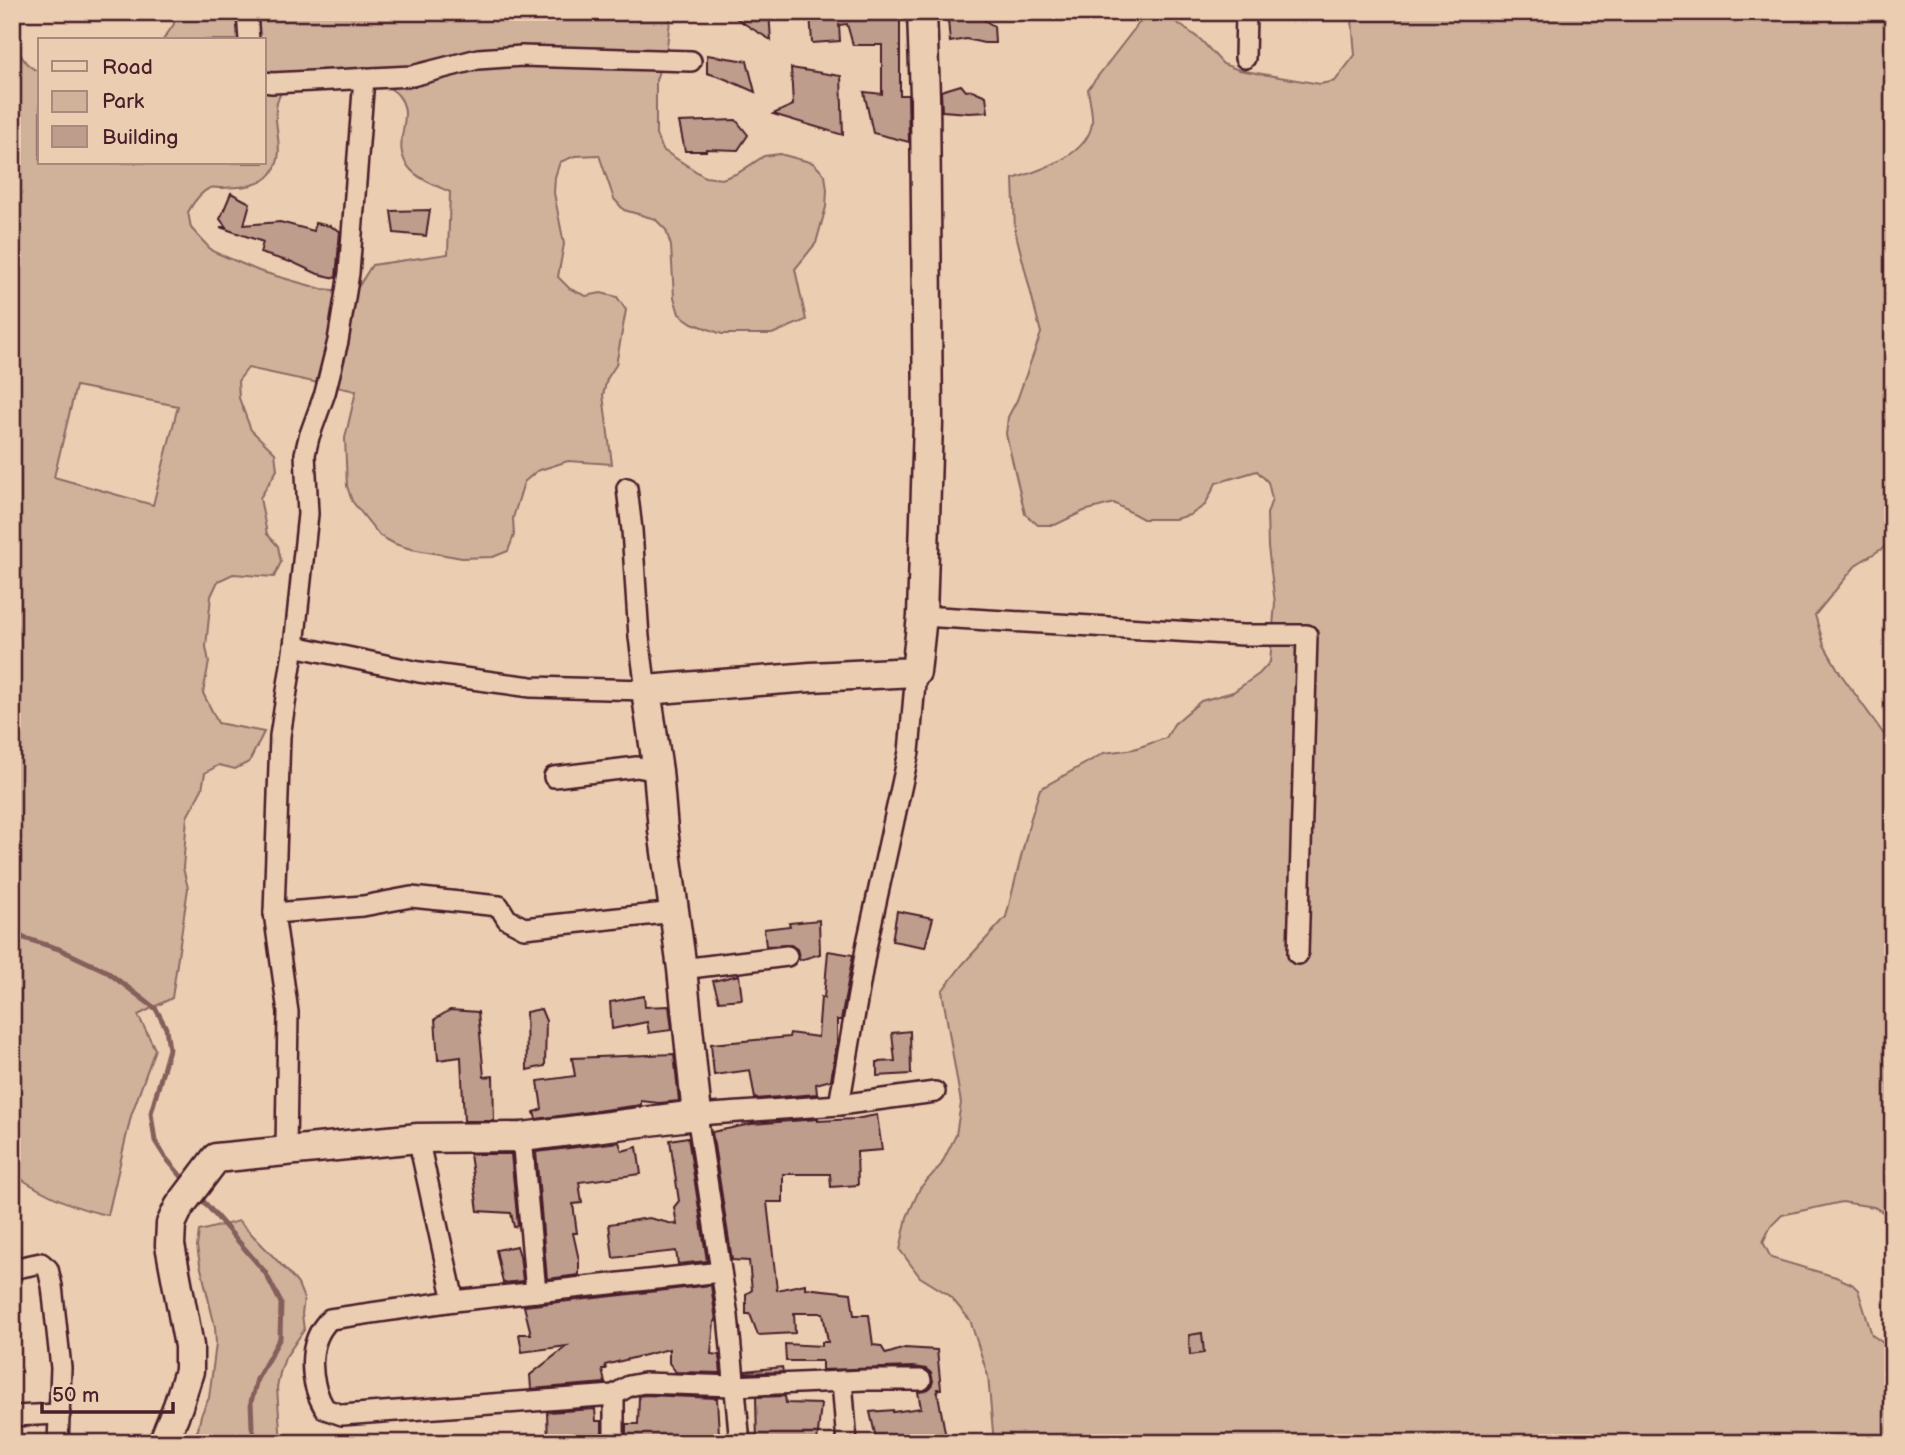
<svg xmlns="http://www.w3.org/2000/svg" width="1905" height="1455" viewBox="0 0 1905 1455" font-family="'Balsamiq Sans',sans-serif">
	<rect width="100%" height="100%" fill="#ebceb1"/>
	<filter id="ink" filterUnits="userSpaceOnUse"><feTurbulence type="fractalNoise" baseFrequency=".0143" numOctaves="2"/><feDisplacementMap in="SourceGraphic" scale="14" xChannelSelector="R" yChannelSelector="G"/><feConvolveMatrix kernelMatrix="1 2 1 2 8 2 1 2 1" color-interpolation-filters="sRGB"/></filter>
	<g filter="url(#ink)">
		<g fill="#d0b29b" stroke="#8d6863" stroke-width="2" fill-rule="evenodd">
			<path d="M173,12H461L467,14L473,12H671L667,46L656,80V135L663,150L705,177L722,179L738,173L764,156L780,154L813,163L825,175L827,190L826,207L816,243L795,269L806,320L772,334H722L692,323L679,314L674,297L671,246L666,230L655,219L624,210L614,199L599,155L575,156L560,162L555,177L554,193L564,244L558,277L570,289L586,296L601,293L617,297L626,310L616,365L607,379L603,395L612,464L568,461L537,471L524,482L513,518L514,535L508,551L493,557L462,558L411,549L395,544L380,536L352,501L347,486L345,438L356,391L248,368L238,381L239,398L251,430L275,453L277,470L260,498L267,534L278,546L281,562L274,577L233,574L218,581L211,596L206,647L209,662L203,693L218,723L264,732L249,762L235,769L219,765L205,773L202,789L187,817L183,868L188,888L172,998L138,1015L155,1049L131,1116L108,1215C75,1209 46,1195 18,1177L12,1176V33C18,50 22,65 40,72V163H264V40H163L174,24ZM290,82L385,85C389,88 395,91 398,95C418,118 386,145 412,171C422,181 437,186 450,192L448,254L372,265L355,292L322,289L290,280L259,271L212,251L191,228L188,212C193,203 200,192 210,188C213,187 217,188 220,188C237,187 260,188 271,174C290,151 267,119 280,95C282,90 287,86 290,82ZM76,386L178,406L153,505L54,477Z"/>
			<path d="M1350,12H1893V542L1857,564L1815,615L1824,645L1840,673L1893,747V1218L1874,1207L1842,1202L1782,1215L1771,1226L1763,1242L1771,1258L1836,1277L1852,1284L1858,1290L1872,1335L1893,1350V1443H1742L1738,1441L1730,1443H994L988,1376L970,1320L949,1295L920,1277L900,1250L907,1217L920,1188L941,1165L956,1135L961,1103L942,991L963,964L1006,917L1030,821L1040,789L1104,753L1134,749L1166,738L1174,724L1201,701L1233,692L1259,674L1270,662L1275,603L1268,547L1267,514L1272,499L1268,482L1257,471L1216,483L1205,505L1190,515L1175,519H1143L1114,503L1084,511L1055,525H1038L1025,514L1006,434L1008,417L1017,400L1041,333L1015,230L1013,179C1040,170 1088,156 1092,123C1093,113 1089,99 1088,89L1139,23L1153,16L1169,17L1201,40L1223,64L1239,70L1320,84L1335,81L1355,55L1352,20Z"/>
			<polygon points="239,1221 288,1272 298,1284 304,1299 302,1314 304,1330 285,1358 280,1373 277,1388 281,1443 186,1443 198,1430 201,1415 209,1398 216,1344 215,1327 200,1264 197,1247 199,1231"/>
		</g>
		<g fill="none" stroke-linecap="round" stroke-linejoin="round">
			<g stroke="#855f5c" stroke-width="5">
				<polyline points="12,934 59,949 106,971 156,1009 166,1028 169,1049 151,1113 155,1141 165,1157 187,1183"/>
				<polyline points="198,1195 265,1272 281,1303 280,1338 257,1379 251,1402 252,1427 256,1443"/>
			</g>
		</g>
		<g fill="#be9d8c" stroke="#4a1f2b" stroke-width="2">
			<polygon points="727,12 769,12 771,40 751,28"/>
			<polygon points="810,12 900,12 900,95 908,95 909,142 873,133 864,92 882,94 882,45 853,45 847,24 839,25 840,41 812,43"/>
			<polygon points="972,12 985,12 984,20 994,26 995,43 984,43 966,39 950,42 948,20"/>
			<polygon points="707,55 747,61 755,92 723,78 707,73"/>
			<polygon points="791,68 841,76 843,135 773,114 793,105"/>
			<polygon points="961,85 966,91 972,90 986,96 988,112 969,113 942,111 941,91"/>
			<polygon points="736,120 748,135 738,150 706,149 706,151 685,151 679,122"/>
			<polygon points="231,193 250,203 244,225 280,222 314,231 315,223 330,226 340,231 336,278 318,274 290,261 290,262 260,253 263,242 220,227 226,227 220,219"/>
			<polygon points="430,210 426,236 394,233 391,211"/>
			<polygon points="897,911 933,918 925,947 892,941"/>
			<polygon points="819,920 820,954 800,960 797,949 791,945 766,946 764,929 790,926 789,923"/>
			<polygon points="828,951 853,955 841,1020 837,1020 837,1043 831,1080 816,1084 817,1094 755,1099 750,1070 714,1075 711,1044 789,1037 790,1033 818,1037 821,997 824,998"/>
			<polygon points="739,975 742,999 719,1001 713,981"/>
			<polygon points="644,996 645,1007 669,1006 672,1030 649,1033 647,1022 612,1029 610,1002"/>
			<polygon points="541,1009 546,1021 545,1066 527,1070 526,1012"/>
			<polygon points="450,1010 478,1012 484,1077 493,1076 494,1121 464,1121 461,1057 438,1060 435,1019"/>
			<polygon points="910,1031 911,1074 877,1076 877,1062 895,1061 892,1033"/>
			<polygon points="674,1054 679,1101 659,1103 641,1101 641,1105 536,1119 534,1112 542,1109 538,1081 575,1076 572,1058"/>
			<polygon points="877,1115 882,1150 857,1152 858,1185 831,1187 830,1174 783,1174 783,1202 767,1202 777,1290 805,1284 805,1288 851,1293 854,1315 869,1315 873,1345 881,1346 886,1354 905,1348 937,1350 941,1389 937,1389 947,1443 877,1443 870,1412 893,1410 893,1412 921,1408 918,1392 926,1391 931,1387 933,1381 931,1373 926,1369 913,1367 822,1370 822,1361 786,1361 785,1344 822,1346 822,1342 828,1342 823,1313 794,1313 795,1333 758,1335 750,1314 746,1314 746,1294 752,1290 749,1261 732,1260 712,1132 751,1124 818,1119 818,1121 855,1119"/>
			<polygon points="688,1137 707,1261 678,1264 676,1251 613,1258 609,1224 649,1218 677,1225 674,1207 679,1201 670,1140"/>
			<polygon points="619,1142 622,1151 637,1147 641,1174 579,1182 582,1203 573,1204 577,1233 573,1233 579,1260 579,1275 547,1279 536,1152"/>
			<polygon points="470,1154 511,1154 518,1226 514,1227 511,1213 478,1211"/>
			<polygon points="517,1246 520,1256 523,1281 503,1283 496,1250"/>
			<polygon points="711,1285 716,1321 714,1322 711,1354 719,1355 721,1373 676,1372 669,1363 669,1349 605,1365 606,1369 602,1369 605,1383 531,1389 530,1375 567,1346 522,1352 519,1334 531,1334 524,1306"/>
			<polygon points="1202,1333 1204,1353 1190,1355 1189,1335"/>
			<polygon points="782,1367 783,1372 746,1373 745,1371"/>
			<polygon points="645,1395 717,1398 719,1434 682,1441 682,1443 626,1443 626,1424 638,1424 639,1396"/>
			<polygon points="785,1396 786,1403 821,1404 817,1443 757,1443 756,1397"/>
			<polygon points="595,1409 596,1421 602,1421 602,1443 548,1443 547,1412"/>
		</g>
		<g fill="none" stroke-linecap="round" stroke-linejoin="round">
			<defs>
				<g id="street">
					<polyline points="247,12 249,40"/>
					<polyline points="1245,58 1246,12"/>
					<polyline points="264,82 272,83 412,76 478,59 522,56 691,61"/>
					<polyline points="922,616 1243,635 1307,635 1298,954"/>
					<polyline points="294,646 419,672 531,687 646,690 639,637 632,530 627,488"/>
					<polyline points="554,777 637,767 658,771"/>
					<polyline points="274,913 363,906 411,897 499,906 507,919 524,928 675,912"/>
					<polyline points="682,969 787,956"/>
					<polyline points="839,1105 867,943 909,752 916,672"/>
					<polyline points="522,1137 536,1292"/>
					<polyline points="418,1138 454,1301"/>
					<polyline points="286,1151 288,1012 274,913 280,736 294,646 308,514 305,454 309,437 325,393 338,341 349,273 364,78"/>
					<polyline points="12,1269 41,1263 48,1269 52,1286 61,1368 58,1443"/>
					<path d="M721,1272L454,1301L330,1319C306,1342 309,1382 325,1409L342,1415L614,1395L629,1386L644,1383L734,1386L865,1380H921"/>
					<polyline points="842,1381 847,1443"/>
					<polyline points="614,1395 614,1443"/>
					<polyline points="12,1416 60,1414"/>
					<polyline points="740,1443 728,1316 697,1115 839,1105 935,1092"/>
				</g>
				<polyline id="secondary" points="163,1443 178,1406 189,1371 189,1346 170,1245 171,1224 179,1207 216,1158 418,1138 522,1137 697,1115 682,969 663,830 658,771 646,690 811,677 916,672 922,616 928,422 925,96 922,12"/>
			</defs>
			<use href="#street" stroke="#4a1f2b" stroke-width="24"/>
			<use href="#secondary" stroke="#4a1f2b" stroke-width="33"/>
			<use href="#street" stroke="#ebceb1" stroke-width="19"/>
			<use href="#secondary" stroke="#ebceb1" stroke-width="28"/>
		</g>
	</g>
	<rect width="1905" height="1455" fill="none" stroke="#ebceb1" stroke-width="42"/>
	<rect x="21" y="21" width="1863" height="1413" fill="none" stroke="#4a1f2b" stroke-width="2.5" filter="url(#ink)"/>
	<rect x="38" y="38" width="228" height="126" fill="#ebceb1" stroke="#ab887b" stroke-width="2"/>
	<rect x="52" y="61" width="35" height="10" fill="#ebceb1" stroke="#ab887b" stroke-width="2"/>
	<text x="102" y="74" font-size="21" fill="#4a1f2b">Road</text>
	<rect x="52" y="91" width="35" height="21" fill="#d0b29b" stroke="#ab887b" stroke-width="2"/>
	<text x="102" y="108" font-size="21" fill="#4a1f2b">Park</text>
	<rect x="52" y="126" width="35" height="21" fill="#be9d8c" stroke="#ab887b" stroke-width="2"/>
	<text x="102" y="144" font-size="21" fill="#4a1f2b">Building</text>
	<path d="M42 1402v10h131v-10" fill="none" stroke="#4a1f2b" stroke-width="3.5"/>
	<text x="52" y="1402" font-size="21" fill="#4a1f2b" stroke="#ebceb1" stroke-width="5" paint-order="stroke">50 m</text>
</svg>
